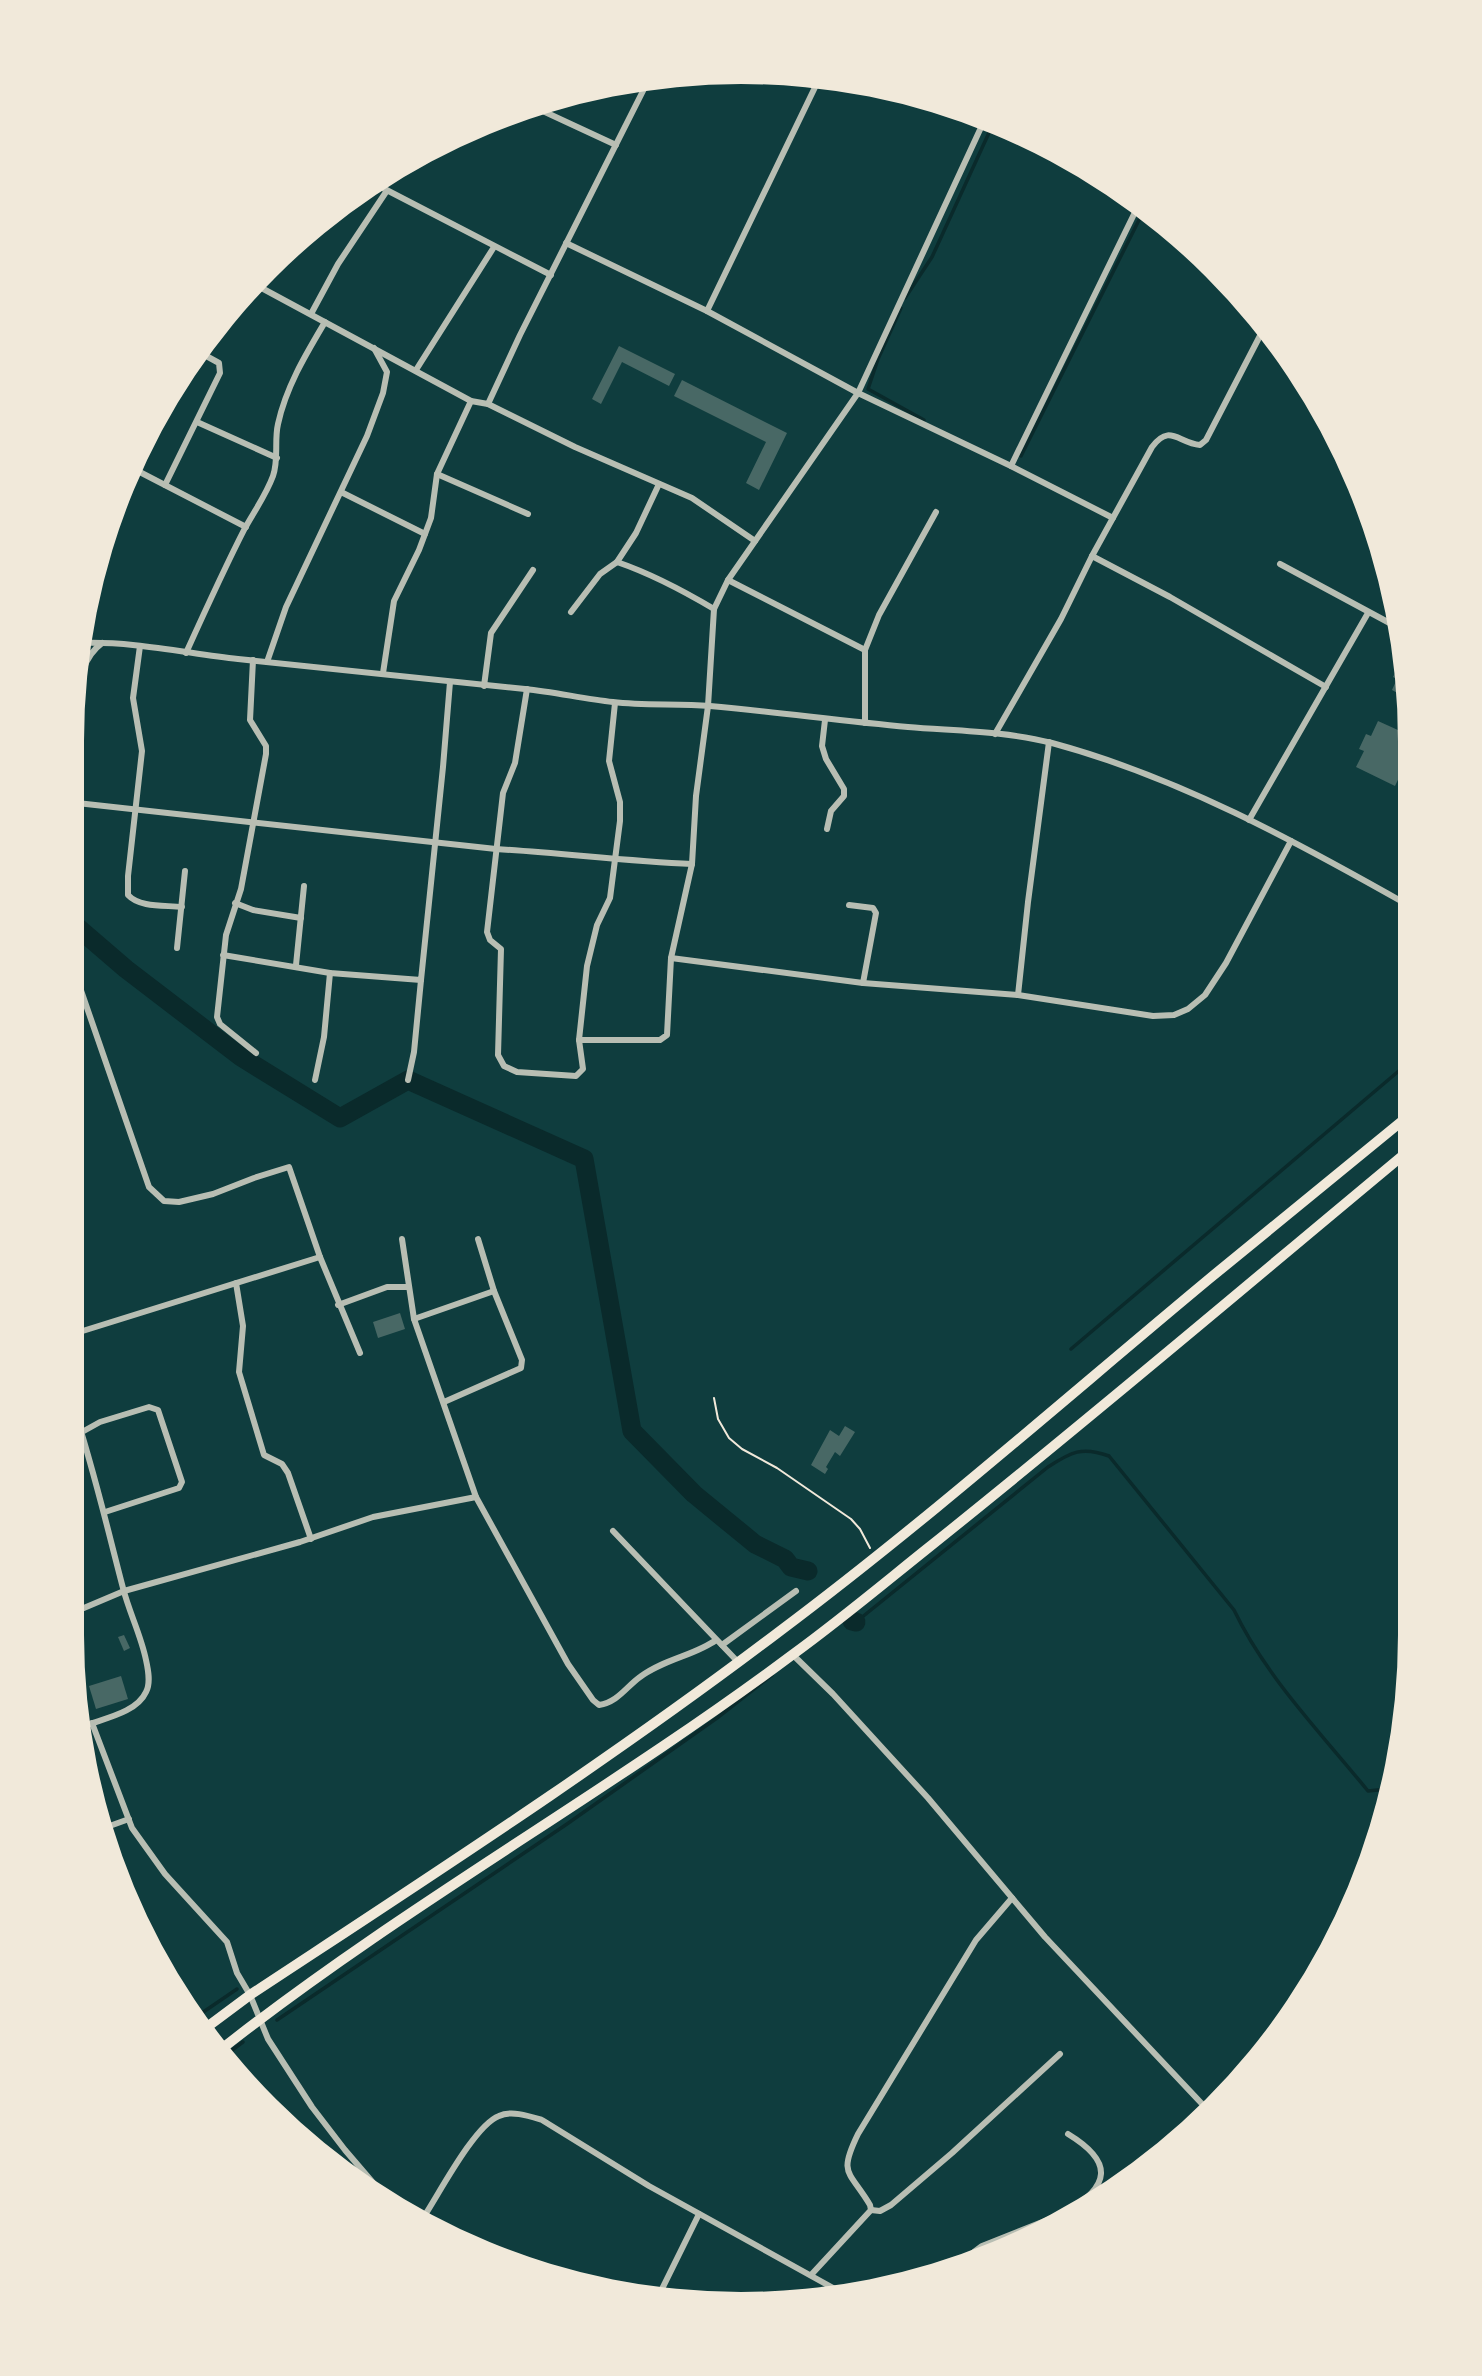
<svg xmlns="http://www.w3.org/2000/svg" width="1482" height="2376" viewBox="0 0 1482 2376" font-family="'Sofia Sans Condensed',sans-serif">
	<rect width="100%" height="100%" fill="#0f3d3e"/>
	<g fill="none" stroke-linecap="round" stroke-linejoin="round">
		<g stroke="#0a2a2b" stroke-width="3.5">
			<polyline points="905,298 932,257 993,124"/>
			<polyline points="901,308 878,359 868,389 924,420"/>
			<polyline points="1021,456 1145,208"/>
			<polyline points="1071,1349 1407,1064"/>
			<path d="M856,1622L1048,1467C1071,1452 1082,1446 1109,1456L1234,1610C1266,1677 1321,1733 1368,1791L1387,1789"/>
			<polyline points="196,2017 237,1989"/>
			<polyline points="277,2020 567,1824 717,1718 772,1675"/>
			<polyline points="224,2056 243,2042"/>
		</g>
		<g stroke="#0a2a2b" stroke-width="19">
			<polyline points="76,926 126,969 241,1057 340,1118 408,1080 584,1159 632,1431 694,1494 755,1544 785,1559 791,1567 808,1571"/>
			<polyline points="852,1621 856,1622"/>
		</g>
	</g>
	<g fill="#486865">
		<polygon points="619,346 675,374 669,386 622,362 601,404 592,399"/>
		<polygon points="682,380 787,433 759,490 746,483 766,442 674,396"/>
		<polygon points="1400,663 1403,664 1409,706 1400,702 1403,696 1392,690 1397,679 1393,677"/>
		<polygon points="1378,721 1409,735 1409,757 1395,786 1356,767 1364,751 1359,749 1366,734 1371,736"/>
		<polygon points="400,1313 405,1329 378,1338 373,1322"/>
		<polygon points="845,1426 855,1432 840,1456 835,1452 826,1467 828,1469 825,1474 811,1465 830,1430 839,1436"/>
		<polygon points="124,1635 130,1648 124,1651 118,1637"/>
		<polygon points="121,1676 128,1699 96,1709 89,1686"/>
	</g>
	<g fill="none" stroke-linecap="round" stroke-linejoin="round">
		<polyline stroke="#f1e9da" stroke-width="2" points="714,1398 718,1419 729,1438 742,1449 777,1468 851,1519 860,1529 870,1548"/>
		<g stroke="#b8beb3" stroke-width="6">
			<polyline points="532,106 616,145"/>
			<polyline points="375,184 551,275"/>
			<polyline points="566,243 707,311 858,393 1011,466 1113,518"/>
			<polyline points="256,285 471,401 488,404 575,447 692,498 755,541"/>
			<polyline points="707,311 819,79"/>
			<polyline points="311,314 338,264 386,192"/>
			<polyline points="416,370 494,247"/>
			<polyline points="488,404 520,335 649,79"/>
			<polyline points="197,422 277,458"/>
			<polyline points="1011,466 1139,204"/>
			<polyline points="132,468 246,527"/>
			<polyline points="437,474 528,514"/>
			<polyline points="165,485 220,373 219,363 199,352"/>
			<polyline points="341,492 425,534"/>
			<polyline points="1092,556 1170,597 1326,687"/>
			<polyline points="617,562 636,533 659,484"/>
			<polyline points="1280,564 1397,627"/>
			<polyline points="728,580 865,650"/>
			<path d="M571,612L600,574L617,562C652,574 682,590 714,609"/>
			<path d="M80,643C133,641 185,653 238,659C333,669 429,679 525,689C555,692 584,699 613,702C645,706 678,703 710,706C776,712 842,721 908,727C955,731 1006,731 1052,743C1178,777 1295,841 1408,905"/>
			<path d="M140,646L133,698L142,751L128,876V895C140,908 165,905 182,907"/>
			<path d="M186,653C205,611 224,569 245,528C255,510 266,495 273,476C279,459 274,441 278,424C286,387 306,354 325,322"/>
			<polyline points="253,660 250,720 266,746 266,754 241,889 226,935 217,1017 220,1024 256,1053"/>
			<polyline points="267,662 286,607 367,436 383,393 387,372 374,348"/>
			<polyline points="383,673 394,601 419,550 431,518 437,474 471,401"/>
			<polyline points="484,686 491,633 533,570"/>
			<polyline points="527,689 515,763 503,793 487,932 490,940 501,949 498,1055 504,1066 517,1072 576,1076 583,1069 579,1040 587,966 597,925 610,898 620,821 620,802 609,761 615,703"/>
			<path d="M77,704C80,680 82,658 102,643"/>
			<polyline points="825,720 822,746 826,759 844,789 844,796 831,811 827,829"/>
			<polyline points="865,723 865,650 879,615 936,512"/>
			<path d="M995,734L1061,619L1092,556L1152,447C1170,423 1178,443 1200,445L1206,440L1264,328"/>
			<path d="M77,803L496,849C562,853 626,861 692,864"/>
			<polyline points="1249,820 1368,613"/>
			<polyline points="235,903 253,910 301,918"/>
			<polyline points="849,905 873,908 876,913 863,983"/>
			<polyline points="177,948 185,871"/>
			<polyline points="223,955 330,973 421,980 443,767 450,682"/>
			<polyline points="671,958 863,983 1018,995 1153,1016 1174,1015 1188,1009 1205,995 1226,963 1291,841"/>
			<polyline points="296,965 304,886"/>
			<polyline points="76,976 149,1187 164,1201 179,1202 213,1194 254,1178 289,1167 320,1257 360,1353"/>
			<polyline points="1018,995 1028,902 1049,742"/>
			<polyline points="579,1040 660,1040 667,1035 671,958 692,864 696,796 708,706 714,609 728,580 858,393 984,121"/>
			<polyline points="315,1080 324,1037 330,973"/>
			<polyline points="408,1080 414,1052 421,980"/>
			<polyline points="402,1239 414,1319 476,1497"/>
			<polyline points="236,1283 243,1326 239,1372 264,1455 282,1464 288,1473 311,1539"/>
			<polyline points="338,1305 387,1287 408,1287"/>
			<polyline points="414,1319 494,1291"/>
			<polyline points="73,1334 320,1257"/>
			<polyline points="444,1402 521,1368 522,1360 494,1291 478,1239"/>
			<path d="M73,1406C93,1466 107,1527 123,1588C129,1612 141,1635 146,1660C148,1669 151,1683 146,1692C137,1712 106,1718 87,1725"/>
			<polyline points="82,1432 100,1422 149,1407 158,1410 182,1482 179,1488 105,1512"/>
			<polyline points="613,1531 738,1662"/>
			<path d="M72,1613L124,1591L300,1542L373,1517L476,1497L568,1664L593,1700L599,1705C618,1702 626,1687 640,1677C664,1659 696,1655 716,1640"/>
			<polyline points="722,1645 796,1591"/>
			<polyline points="793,1655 833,1694 928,1798 1045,1937 1204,2106"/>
			<polyline points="92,1723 132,1828 165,1874 227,1942 237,1973 250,1995 268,2039 312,2107 345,2150 381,2192"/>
			<polyline points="104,1828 129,1819"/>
			<polyline points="871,2210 880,2211 891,2205 952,2153 1060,2054"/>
			<path d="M425,2215C440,2192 475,2125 499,2116C511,2110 529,2116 542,2120L649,2186L835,2289"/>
			<path d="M961,2266L974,2252L982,2246L1065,2213C1111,2186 1114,2162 1068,2134"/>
			<path d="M811,2275L871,2210L870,2205C849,2170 838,2175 858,2134L976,1940L1012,1898"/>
			<polyline points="661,2291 699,2214"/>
		</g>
		<g stroke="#f1e9da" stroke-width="10">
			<path d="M203,2030L250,1995C429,1877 609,1761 780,1631C928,1520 1067,1397 1209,1279C1275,1225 1341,1171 1407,1117"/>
			<path d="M219,2051C401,1907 606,1794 792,1655C839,1621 883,1584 928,1548C1090,1419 1248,1284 1407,1152"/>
		</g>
	</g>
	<path d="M0 0H1482V2376H0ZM741 84H741A657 657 0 0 1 1398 741V1635A657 657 0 0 1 741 2292H741A657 657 0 0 1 84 1635V741A657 657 0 0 1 741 84Z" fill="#f1e9da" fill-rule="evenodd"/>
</svg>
